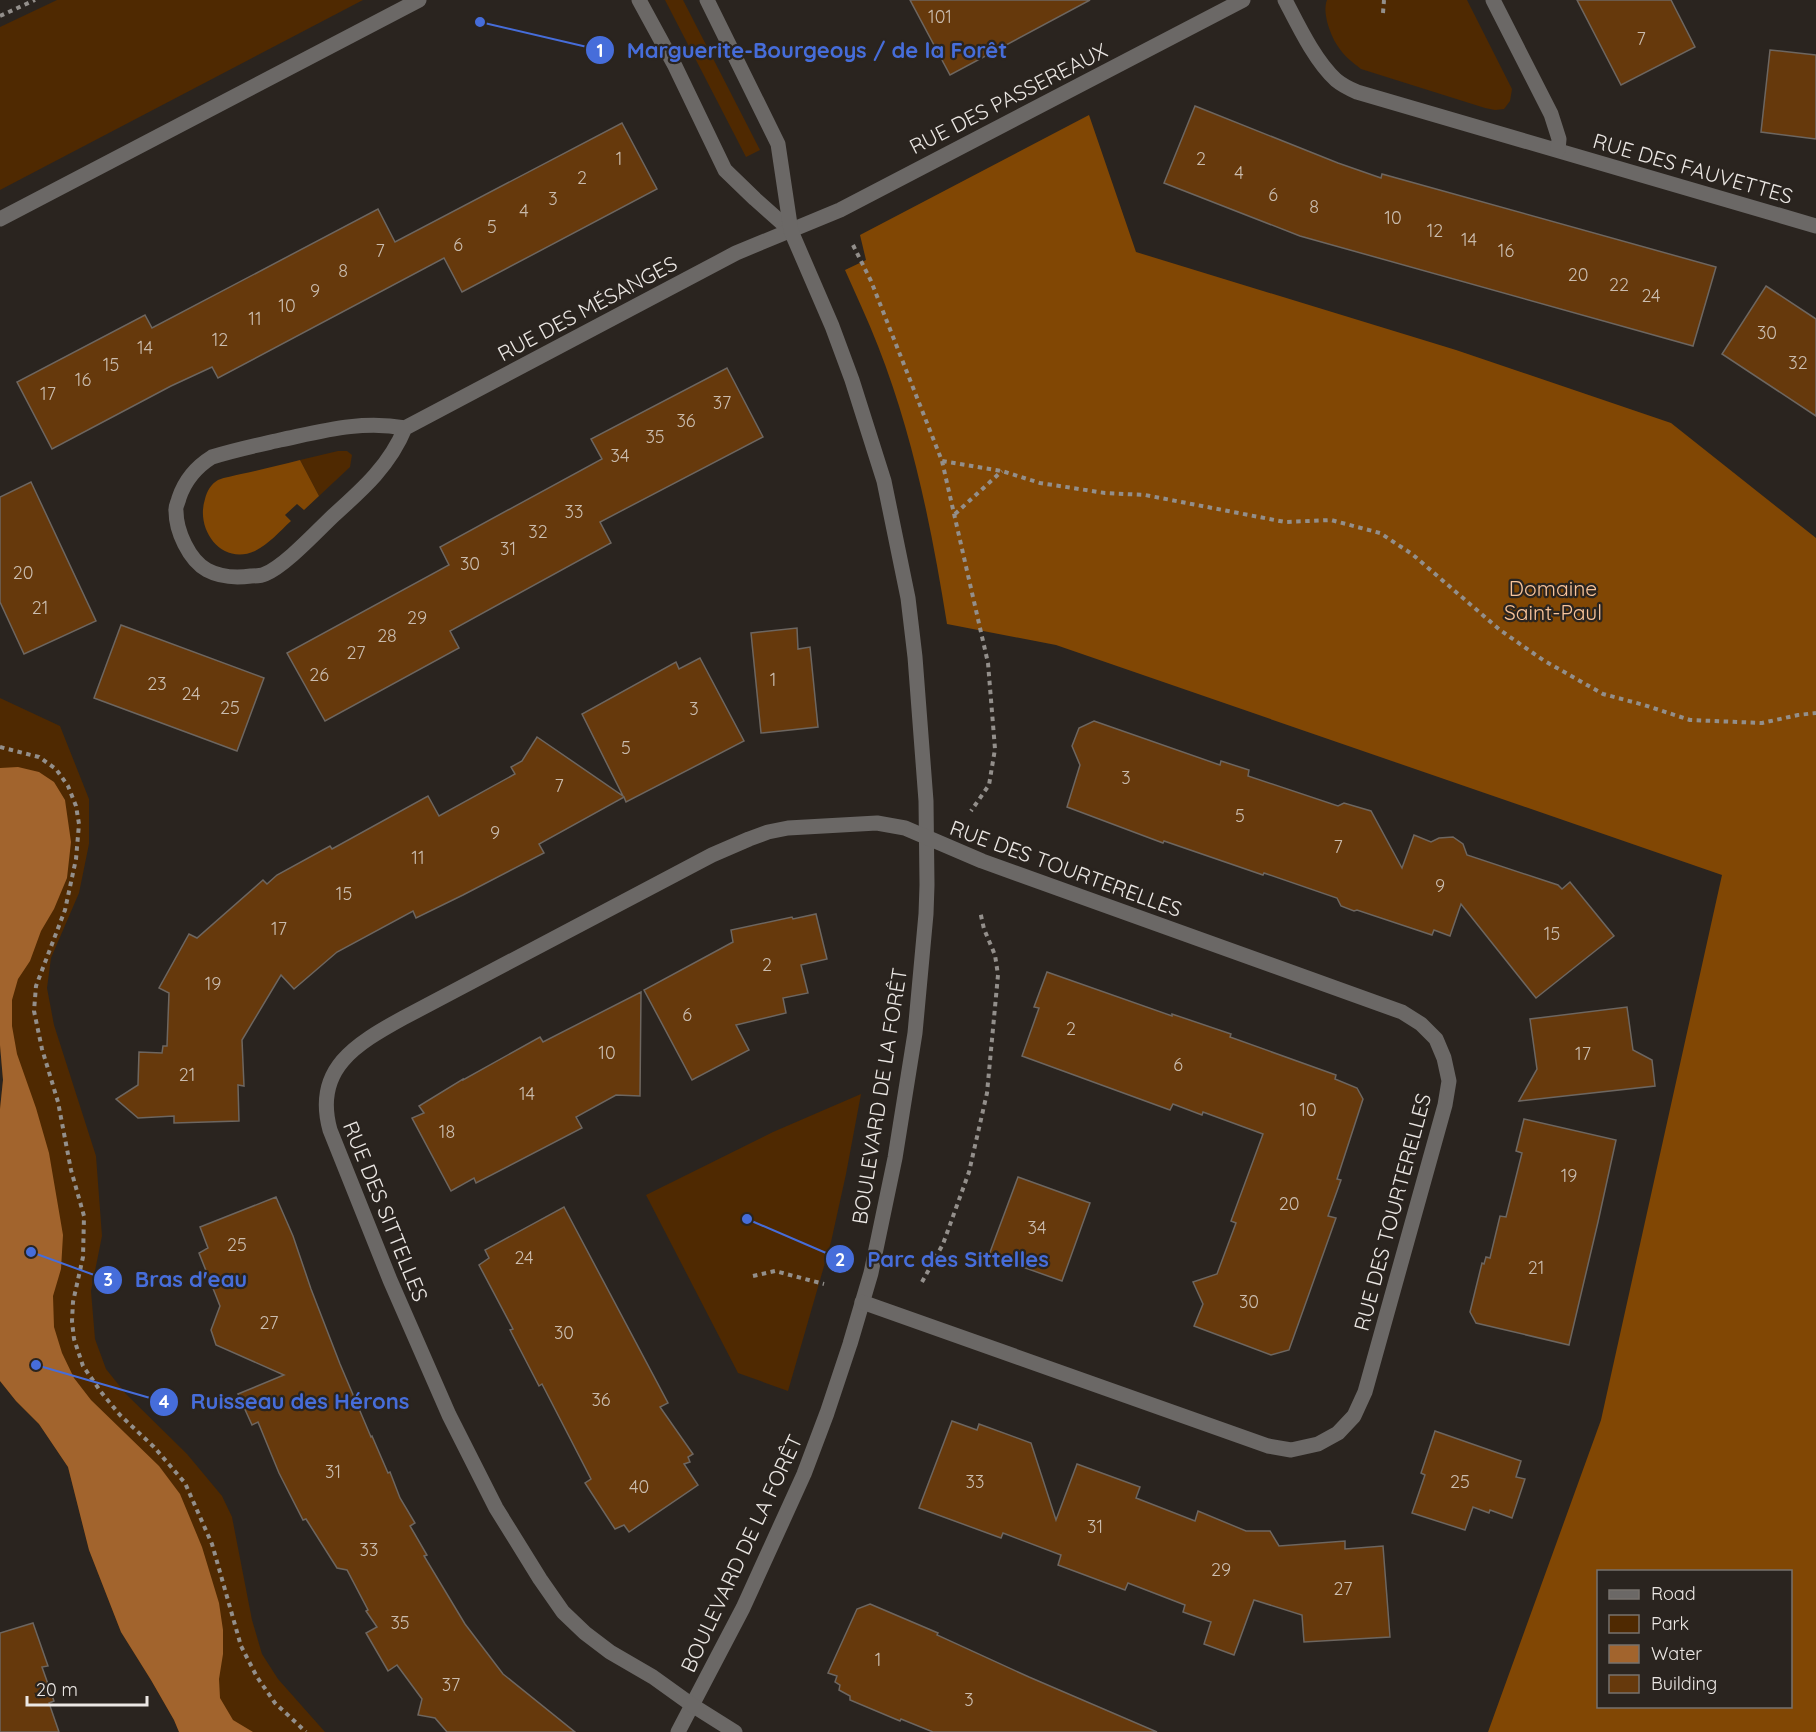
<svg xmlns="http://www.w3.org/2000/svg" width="1816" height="1732" viewBox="0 0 1816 1732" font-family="Quicksand,sans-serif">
	<rect width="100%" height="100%" fill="#2a241f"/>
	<g fill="#4f2901">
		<polygon points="57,0 363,0 0,190 0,27"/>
		<polygon points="665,0 683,0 760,150 746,157"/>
		<path d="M1327,0H1467L1512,89L1510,101L1504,109L1495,110L1485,108L1361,69C1352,62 1343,55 1337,45C1330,34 1322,12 1327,0Z"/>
		<polygon points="338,451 347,451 352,455 350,467 319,496 300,460"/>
		<polygon points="0,698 60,726 89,799 89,844 79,893 51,958 47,988 54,1025 96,1156 102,1236 91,1291 95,1339 106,1369 126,1394 187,1454 222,1496 232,1517 252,1620 262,1654 278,1679 325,1732 179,1732 174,1720 151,1680 121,1632 89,1550 68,1467 39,1424 16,1401 0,1381 0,1109 3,1080 0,1045"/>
		<polygon points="861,1094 846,1174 831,1242 788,1391 738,1373 646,1195 773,1132"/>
	</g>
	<g fill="#814704" fill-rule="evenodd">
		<path d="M1089,115L1136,252L1456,350L1671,423L1816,538V1732H1488L1601,1420L1722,875L1056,645L947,624C932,530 913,435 878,346C868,320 856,295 845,270L866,260L860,235ZM1598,1572H1790V1706H1598Z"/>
		<path d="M300,460L319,496L304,510L297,504L285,515L291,521C280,531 269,544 255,551C222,566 195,530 205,499C207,491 211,484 218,480C225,477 234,476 241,474C260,470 280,465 300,460Z"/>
	</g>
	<polygon fill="#a2642d" points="18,767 39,772 54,782 65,800 71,842 67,878 54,909 41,931 30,961 18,979 12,1000 12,1026 17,1054 36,1108 49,1153 63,1235 61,1269 53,1296 54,1327 62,1353 74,1378 91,1400 159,1466 180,1494 202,1547 219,1603 223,1630 223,1654 219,1679 220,1698 233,1720 253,1732 179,1732 174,1720 151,1680 121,1632 89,1550 68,1467 39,1424 16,1401 0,1381 0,1109 3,1080 0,1045 0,768"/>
	<g fill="#66390c" stroke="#6d6660" stroke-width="1.5">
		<polygon points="910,0 1090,0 950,75"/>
		<polygon points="1577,0 1671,0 1695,47 1621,85"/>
		<polygon points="1770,50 1816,55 1816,139 1761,132"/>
		<polygon points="1195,106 1338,163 1381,178 1382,174 1716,267 1693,346 1300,236 1164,183"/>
		<polygon points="622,123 657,189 462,292 444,258 218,378 212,367 171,386 52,449 17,382 145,315 152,328 378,209 395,242"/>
		<polygon points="1766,286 1816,319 1816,416 1722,354"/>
		<polygon points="727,368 763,437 600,522 611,543 450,631 459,648 325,721 287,653 449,565 440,547 602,459 591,439"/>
		<polygon points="31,482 96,621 24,654 0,602 0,497"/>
		<polygon points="121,625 264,678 237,751 94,698"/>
		<polygon points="797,628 798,649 810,647 818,727 761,733 751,633"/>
		<polygon points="700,658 744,741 626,802 624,797 539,844 544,853 463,895 416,918 413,911 337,952 294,989 281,975 242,1040 244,1086 238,1085 239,1121 174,1123 174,1116 138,1118 116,1099 138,1085 139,1052 162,1053 163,1046 167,1046 169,993 159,988 189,934 197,938 263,880 267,884 277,875 330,846 332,849 428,796 439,816 515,774 511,767 522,761 537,737 623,796 582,714 676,662 679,669"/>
		<polygon points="1094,721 1220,765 1221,761 1249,770 1248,776 1338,806 1344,803 1371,811 1402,868 1414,835 1431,842 1439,838 1453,837 1463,844 1467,855 1558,885 1562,889 1570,882 1614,936 1536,998 1461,904 1450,936 1434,930 1432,935 1357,910 1354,911 1341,906 1337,898 1264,873 1263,875 1164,841 1163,843 1067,807 1080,765 1072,746 1079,728"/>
		<polygon points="816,914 827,959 801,965 808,993 783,998 786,1013 736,1025 749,1050 692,1080 644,990 733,942 731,930 792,917 793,919"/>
		<polygon points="1047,972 1172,1016 1172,1014 1231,1034 1230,1037 1336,1075 1335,1079 1357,1088 1363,1099 1337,1179 1341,1180 1328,1216 1336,1218 1289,1350 1271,1355 1194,1326 1203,1304 1193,1282 1217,1274 1236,1223 1231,1221 1263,1134 1203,1112 1202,1115 1173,1104 1170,1110 1022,1056 1039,1008 1034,1007"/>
		<polygon points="641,992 640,1096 616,1095 576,1117 582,1128 476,1183 474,1178 451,1191 412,1118 424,1113 419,1106 463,1079 463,1080 540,1037 543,1042"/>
		<polygon points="1627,1007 1633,1050 1652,1060 1655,1086 1519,1101 1537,1069 1530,1019"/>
		<polygon points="1524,1119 1616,1140 1598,1222 1569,1345 1476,1323 1470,1312 1482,1263 1484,1264 1486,1257 1490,1258 1500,1216 1506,1217 1522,1153 1516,1151"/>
		<polygon points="1018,1177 1090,1203 1062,1281 989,1255"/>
		<polygon points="276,1197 293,1236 311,1289 340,1364 371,1437 372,1436 388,1473 390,1472 400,1498 415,1523 410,1526 427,1555 424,1556 465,1624 503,1674 575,1732 447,1732 435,1718 418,1715 422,1699 397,1665 388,1671 366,1633 377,1627 366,1611 368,1610 347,1570 337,1568 306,1519 303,1520 279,1473 258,1422 252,1425 238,1394 284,1375 216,1345 211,1330 220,1306 199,1253 208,1248 200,1227"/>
		<polygon points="564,1207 668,1403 660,1407 693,1454 688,1457 690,1462 684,1464 698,1485 629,1532 624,1525 615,1529 585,1483 591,1479 542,1384 539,1386 510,1330 513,1329 479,1265 489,1258 485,1250"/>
		<polygon points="952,1421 977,1430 979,1424 1031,1443 1056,1520 1077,1464 1140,1487 1136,1498 1195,1521 1198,1511 1246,1531 1270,1531 1279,1546 1345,1541 1345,1549 1383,1546 1390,1637 1304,1642 1302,1615 1254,1600 1234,1655 1204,1644 1211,1622 1183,1612 1185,1605 1128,1583 1125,1590 1058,1565 1061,1555 1003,1533 1001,1538 919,1508"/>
		<polygon points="1435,1431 1521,1461 1516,1477 1525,1479 1512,1518 1490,1510 1489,1513 1473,1507 1465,1530 1412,1513 1425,1475 1421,1473"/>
		<polygon points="870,1604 938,1633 937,1635 1029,1677 1157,1732 933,1732 901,1719 900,1721 850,1700 850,1696 839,1690 840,1685 835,1682 837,1676 828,1673 857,1609"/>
		<polygon points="33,1623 48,1666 42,1667 54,1701 49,1703 59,1732 0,1732 0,1633"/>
	</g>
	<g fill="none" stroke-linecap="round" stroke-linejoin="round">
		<g stroke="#938f8b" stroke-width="4" stroke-dasharray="4.5 4.5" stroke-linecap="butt">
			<polyline points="1383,13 1384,0"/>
			<polyline points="0,16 35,0"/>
			<polyline points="853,245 871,281 942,461 1002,471 1040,483 1105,493 1145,495 1285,522 1331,520 1380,533 1412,554 1500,630 1543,660 1603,694 1644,705 1690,720 1762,723 1798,715 1816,713"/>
			<polyline points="942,461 988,663 995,749 989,785 971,811"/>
			<polyline points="955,514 1002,471"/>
			<polyline points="0,747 39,757 56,769 68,786 76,806 79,824 76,859 65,910 36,986 34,1011 42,1049 58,1102 71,1170 84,1216 83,1257 73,1302 72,1321 74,1339 83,1366 101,1392 120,1415 154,1447 185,1483 212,1544 241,1646 257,1677 275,1703 306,1732"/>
			<polyline points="753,1276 775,1271 824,1284"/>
			<polyline points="922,1282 943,1244 969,1172 987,1093 998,975 995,955 984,929 980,911"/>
		</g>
		<g stroke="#6b6866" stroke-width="15">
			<polyline points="639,0 675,66 725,170 755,199 791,231"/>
			<path d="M1285,0C1298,25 1315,61 1336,80C1342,85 1350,89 1357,92L1816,226"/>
			<polyline points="1493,0 1551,114 1559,139 1558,150"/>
			<polyline points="0,219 419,0"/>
			<path d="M405,428C390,465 363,489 334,515C317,531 285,566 265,574C261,576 255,576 251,576C236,578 220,577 207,570C189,560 176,531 176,511C175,507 178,503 179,498C185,480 196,467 212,457C234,450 258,445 280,440C323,431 361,420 405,428L736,253L840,210L1243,0"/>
			<polyline points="678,1732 743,1608 804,1474 827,1413 850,1344 871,1273 895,1158 915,1033 926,914 927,885 926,801 915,657 908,598 884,481 852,380 832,326 791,231 778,144 707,0"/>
			<path d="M735,1732L692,1705L653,1677L610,1652L585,1633L563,1612L540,1579L496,1508L449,1415L390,1280L330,1130C313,1069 356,1044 403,1018L712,855L749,839L768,832L788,828L877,823L905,828L982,861L1402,1012L1421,1024L1436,1039L1444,1058L1449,1081L1445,1105L1365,1392L1354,1416L1338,1433L1318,1444L1291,1450L1268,1446L862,1302"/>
		</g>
	</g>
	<g text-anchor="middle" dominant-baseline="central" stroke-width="4.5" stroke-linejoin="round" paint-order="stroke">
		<g font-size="18" fill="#cabcae">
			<text x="940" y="16">101</text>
			<text x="1641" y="38">7</text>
			<text x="619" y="158">1</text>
			<text x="1201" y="158">2</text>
			<text x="1239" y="172">4</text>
			<text x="582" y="177">2</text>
			<text x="1273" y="194">6</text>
			<text x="553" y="198">3</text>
			<text x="1314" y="206">8</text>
			<text x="524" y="210">4</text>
			<text x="1393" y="217">10</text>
			<text x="492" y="226">5</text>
			<text x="1435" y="230">12</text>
			<text x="1469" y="239">14</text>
			<text x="458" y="244">6</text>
			<text x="380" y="250">7</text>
			<text x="1506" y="250">16</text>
			<text x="343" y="270">8</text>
			<text x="1578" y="274">20</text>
			<text x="1619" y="284">22</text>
			<text x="315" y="290">9</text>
			<text x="1651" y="295">24</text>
			<text x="287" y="305">10</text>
			<text x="255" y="318">11</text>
			<text x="1767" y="332">30</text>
			<text x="220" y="339">12</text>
			<text x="145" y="347">14</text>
			<text x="1798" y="362">32</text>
			<text x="111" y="364">15</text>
			<text x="83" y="379">16</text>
			<text x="48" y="393">17</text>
			<text x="722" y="402">37</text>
			<text x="686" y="420">36</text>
			<text x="655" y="436">35</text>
			<text x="620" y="455">34</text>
			<text x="574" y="511">33</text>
			<text x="538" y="531">32</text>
			<text x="508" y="548">31</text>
			<text x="470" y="563">30</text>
			<text x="23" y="572">20</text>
			<text x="40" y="607">21</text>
			<text x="417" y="617">29</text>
			<text x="387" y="635">28</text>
			<text x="356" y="652">27</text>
			<text x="319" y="674">26</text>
			<text x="773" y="679">1</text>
			<text x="157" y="683">23</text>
			<text x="191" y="693">24</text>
			<text x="230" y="707">25</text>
			<text x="694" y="708">3</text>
			<text x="626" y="747">5</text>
			<text x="1126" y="777">3</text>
			<text x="559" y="785">7</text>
			<text x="1240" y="815">5</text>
			<text x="495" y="832">9</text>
			<text x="1338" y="846">7</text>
			<text x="418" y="857">11</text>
			<text x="1440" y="885">9</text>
			<text x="344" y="893">15</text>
			<text x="279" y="928">17</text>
			<text x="1552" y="933">15</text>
			<text x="767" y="964">2</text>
			<text x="213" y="983">19</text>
			<text x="687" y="1014">6</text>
			<text x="1071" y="1028">2</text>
			<text x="607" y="1052">10</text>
			<text x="1583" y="1053">17</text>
			<text x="1178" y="1064">6</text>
			<text x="187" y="1074">21</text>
			<text x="527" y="1093">14</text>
			<text x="1308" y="1109">10</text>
			<text x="447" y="1131">18</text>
			<text x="1569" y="1175">19</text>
			<text x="1289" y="1203">20</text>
			<text x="1037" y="1227">34</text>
			<text x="237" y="1244">25</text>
			<text x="524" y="1257">24</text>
			<text x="1536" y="1267">21</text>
			<text x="1249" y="1301">30</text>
			<text x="269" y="1322">27</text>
			<text x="564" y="1332">30</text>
			<text x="601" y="1399">36</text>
			<text x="333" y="1471">31</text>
			<text x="975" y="1481">33</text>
			<text x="1460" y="1481">25</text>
			<text x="639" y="1486">40</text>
			<text x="1095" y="1526">31</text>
			<text x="369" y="1549">33</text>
			<text x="1221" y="1569">29</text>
			<text x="1343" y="1588">27</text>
			<text x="400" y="1622">35</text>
			<text x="878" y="1659">1</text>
			<text x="451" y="1684">37</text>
			<text x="969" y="1699">3</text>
		</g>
		<g font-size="21" fill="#ebe7e4" stroke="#2a241f">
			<text transform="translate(1008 98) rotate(-27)">RUE DES PASSEREAUX</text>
			<text transform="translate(1693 168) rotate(16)">RUE DES FAUVETTES</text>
			<text transform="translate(587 308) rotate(-28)">RUE DES MÉSANGES</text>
			<text transform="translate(1066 868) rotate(20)">RUE DES TOURTERELLES</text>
			<text transform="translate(879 1096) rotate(-81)">BOULEVARD DE LA FORÊT</text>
			<text transform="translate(386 1211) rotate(68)">RUE DES SITTELLES</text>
			<text transform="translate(1392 1212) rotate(-75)">RUE DES TOURTERELLES</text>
			<text transform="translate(741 1553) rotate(-65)">BOULEVARD DE LA FORÊT</text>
		</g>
		<g font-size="21" fill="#f9c49b" stroke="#2a241f">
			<text x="1553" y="588">Domaine<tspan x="1553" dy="24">Saint-Paul</tspan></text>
		</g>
	</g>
	<path fill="none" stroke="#466dda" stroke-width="2" d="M480 22L600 50M747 1219L840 1259M31 1252L108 1280M36 1365L164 1402"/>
	<g fill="#466dda" stroke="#2a241f" stroke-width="2">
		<circle cx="480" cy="22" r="6"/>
		<circle cx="747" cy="1219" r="6"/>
		<circle cx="31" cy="1252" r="6"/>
		<circle cx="36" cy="1365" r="6"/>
		<circle cx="600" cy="50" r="15"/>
		<circle cx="840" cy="1259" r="15"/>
		<circle cx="108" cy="1280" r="15"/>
		<circle cx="164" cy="1402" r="15"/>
	</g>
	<g font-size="18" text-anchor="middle" font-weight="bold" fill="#fff">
		<text x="600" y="57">1</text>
		<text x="840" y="1266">2</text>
		<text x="108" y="1286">3</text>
		<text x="164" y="1408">4</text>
	</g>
	<g font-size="22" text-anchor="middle" font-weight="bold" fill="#466dda" stroke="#2a241f" stroke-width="4.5" stroke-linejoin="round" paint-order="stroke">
		<text x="817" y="58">Marguerite-Bourgeoys / de la Forêt</text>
		<text x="958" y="1267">Parc des Sittelles</text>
		<text x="191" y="1287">Bras d'eau</text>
		<text x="300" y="1409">Ruisseau des Hérons</text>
	</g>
	<rect x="1597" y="1570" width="195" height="138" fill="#2a241f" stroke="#77726e" stroke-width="1.5"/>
	<rect x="1609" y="1590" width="30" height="9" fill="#6b6866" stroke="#77726e" stroke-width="1.5"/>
	<text x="1651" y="1600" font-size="18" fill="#ebe7e4">Road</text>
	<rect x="1609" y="1615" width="30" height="18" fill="#4f2901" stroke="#77726e" stroke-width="1.5"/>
	<text x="1651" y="1630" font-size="18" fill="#ebe7e4">Park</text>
	<rect x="1609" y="1645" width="30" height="18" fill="#a2642d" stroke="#77726e" stroke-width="1.5"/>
	<text x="1651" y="1660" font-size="18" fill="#ebe7e4">Water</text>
	<rect x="1609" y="1675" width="30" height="18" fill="#66390c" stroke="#77726e" stroke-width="1.5"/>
	<text x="1651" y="1690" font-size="18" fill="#ebe7e4">Building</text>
	<path d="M27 1696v9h120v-9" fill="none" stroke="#ebe7e4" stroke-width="3"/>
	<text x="36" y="1696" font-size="18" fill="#ebe7e4" stroke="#2a241f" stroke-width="4.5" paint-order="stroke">20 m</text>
</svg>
